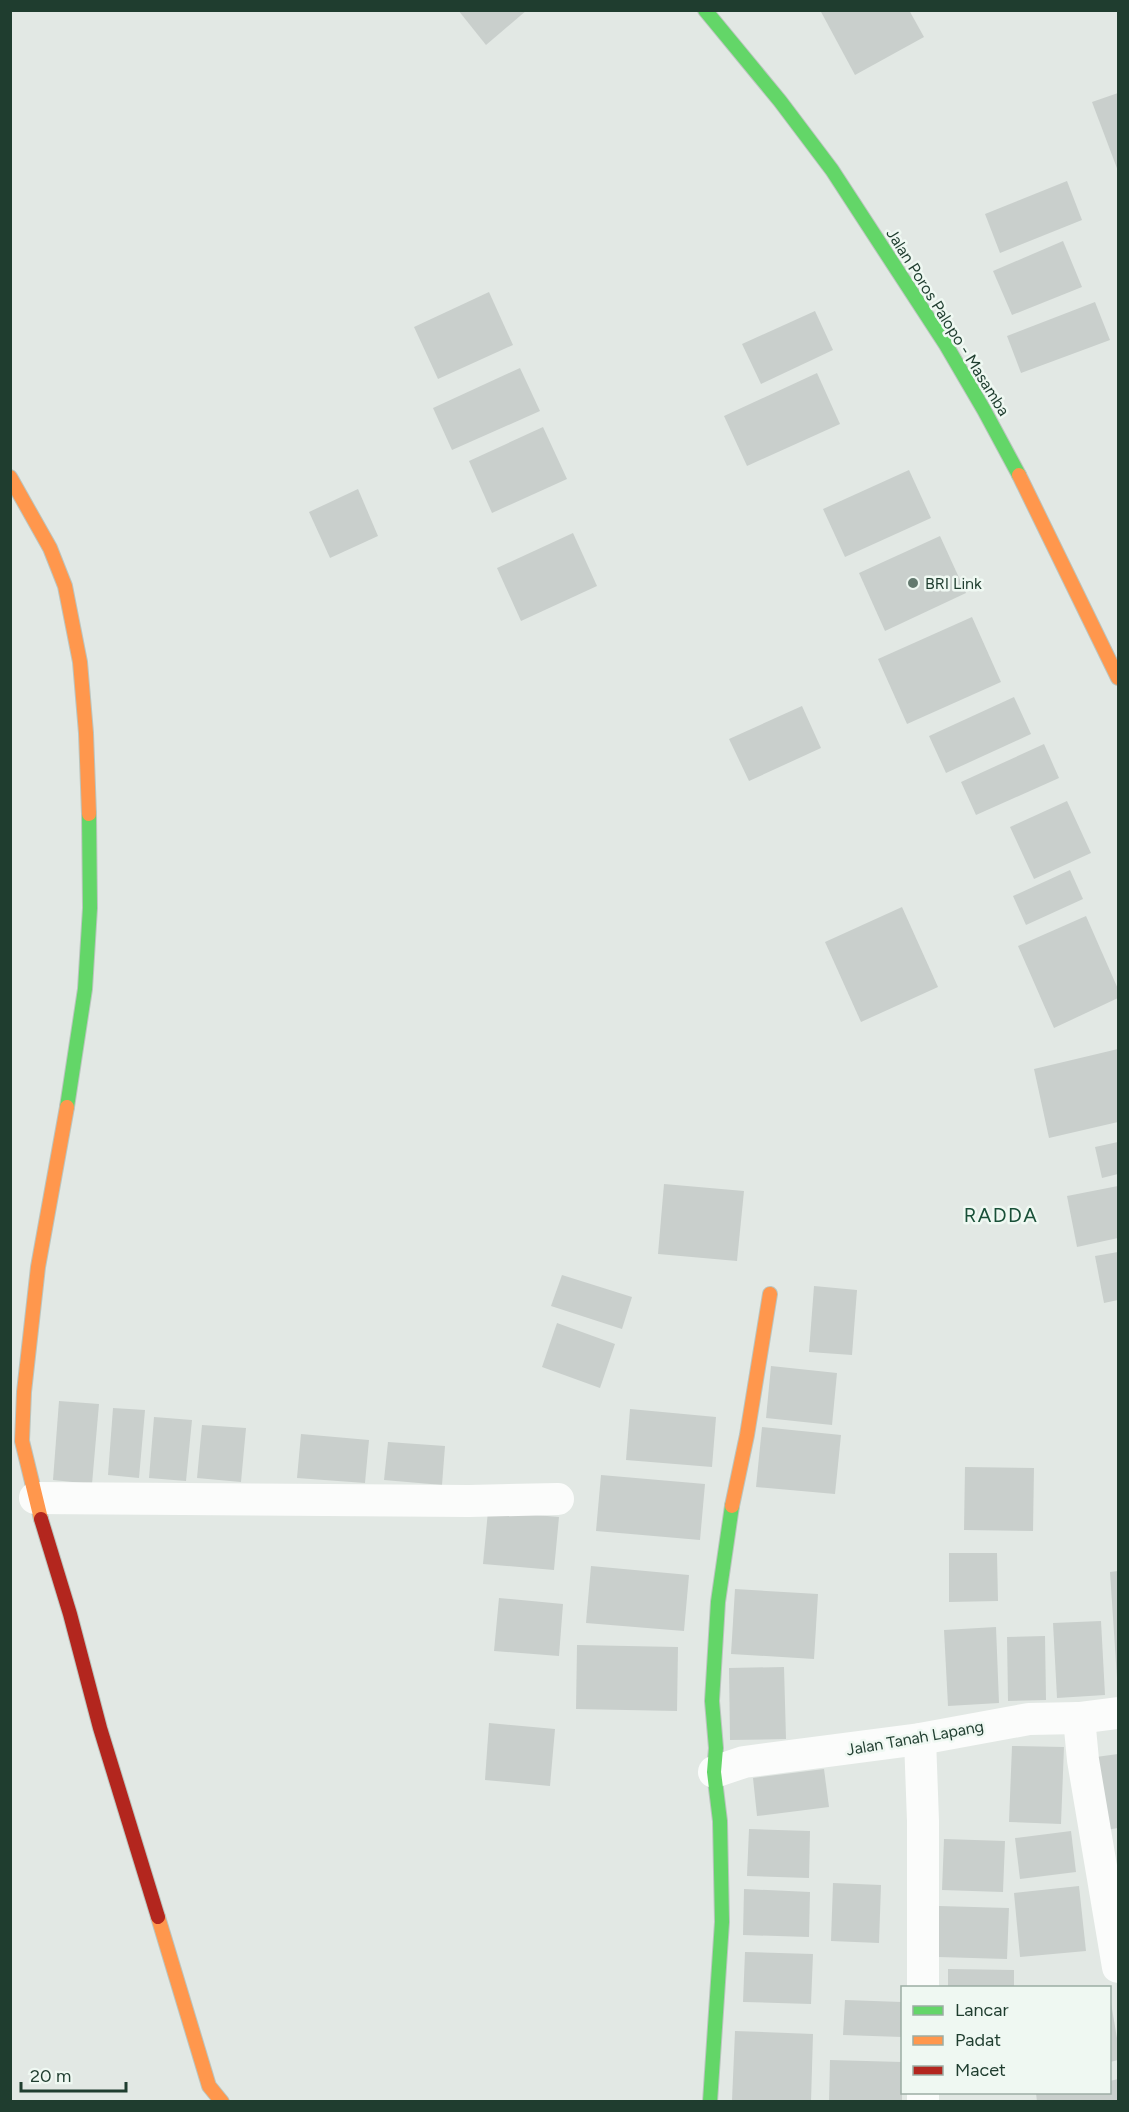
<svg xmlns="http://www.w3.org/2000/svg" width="1129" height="2112" viewBox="0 0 1129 2112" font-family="Figtree,sans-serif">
	<rect width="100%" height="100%" fill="#e2e8e4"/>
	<g fill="#c9cfcc">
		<polygon points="458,10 527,10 486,45"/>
		<polygon points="820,10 909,10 924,37 855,75"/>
		<polygon points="1118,93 1118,171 1092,102"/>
		<polygon points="1067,181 1082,220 1000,253 985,214"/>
		<polygon points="1063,241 1082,287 1012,315 993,271"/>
		<polygon points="489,292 513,345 438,379 414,327"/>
		<polygon points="1095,302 1110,340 1021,373 1007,336"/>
		<polygon points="815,311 833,350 761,384 742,344"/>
		<polygon points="520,368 540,411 452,450 433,408"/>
		<polygon points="817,373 840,424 747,466 724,416"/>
		<polygon points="543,427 567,479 492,513 469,461"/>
		<polygon points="909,470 931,518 845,557 823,509"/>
		<polygon points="358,489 378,536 330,558 309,512"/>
		<polygon points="573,533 597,586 521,621 497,568"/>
		<polygon points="940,536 966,593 885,631 859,573"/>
		<polygon points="972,617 1001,682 907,724 878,659"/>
		<polygon points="1014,697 1031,734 946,773 929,736"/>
		<polygon points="802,706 821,748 749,781 729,739"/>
		<polygon points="1044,744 1059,778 976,815 961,782"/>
		<polygon points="1067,801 1091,853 1034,879 1010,827"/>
		<polygon points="1070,870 1083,899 1026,925 1013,896"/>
		<polygon points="902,907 938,987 861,1022 825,942"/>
		<polygon points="1086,916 1118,989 1118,998 1054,1028 1018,946"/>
		<polygon points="1118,1049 1118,1122 1049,1138 1034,1069"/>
		<polygon points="1118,1142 1118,1174 1102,1178 1095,1147"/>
		<polygon points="664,1184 744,1191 737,1261 658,1254"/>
		<polygon points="1118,1186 1118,1238 1077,1247 1067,1196"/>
		<polygon points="1118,1252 1118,1300 1104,1303 1095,1256"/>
		<polygon points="562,1275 632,1297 622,1329 551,1306"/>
		<polygon points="814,1286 857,1290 852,1355 809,1352"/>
		<polygon points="557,1323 615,1344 600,1388 542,1367"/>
		<polygon points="771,1366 837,1373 832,1425 766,1418"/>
		<polygon points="59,1401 99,1404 92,1484 53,1480"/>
		<polygon points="113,1408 145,1410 139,1478 108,1475"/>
		<polygon points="630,1409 716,1417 712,1467 626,1460"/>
		<polygon points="154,1417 192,1420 186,1481 149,1478"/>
		<polygon points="202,1425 246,1428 241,1482 197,1478"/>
		<polygon points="762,1427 841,1435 835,1494 756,1487"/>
		<polygon points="301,1434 369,1440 365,1483 297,1478"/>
		<polygon points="388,1442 445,1446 442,1485 384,1480"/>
		<polygon points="965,1467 1034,1468 1033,1531 964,1530"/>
		<polygon points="601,1475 705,1484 700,1540 596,1531"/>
		<polygon points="488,1511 559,1517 554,1570 483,1564"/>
		<polygon points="949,1553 997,1553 998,1601 949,1602"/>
		<polygon points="591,1566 689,1575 684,1631 586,1623"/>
		<polygon points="1118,1571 1118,1678 1117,1678 1110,1572"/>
		<polygon points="735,1589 818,1594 814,1659 731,1654"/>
		<polygon points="499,1598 563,1604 559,1656 494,1651"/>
		<polygon points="1101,1621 1105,1695 1057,1698 1053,1623"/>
		<polygon points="996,1627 999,1703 948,1706 944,1630"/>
		<polygon points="1045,1636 1046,1700 1008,1701 1007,1637"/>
		<polygon points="577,1645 678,1647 677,1711 576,1709"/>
		<polygon points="784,1667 786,1739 730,1740 729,1668"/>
		<polygon points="489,1723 555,1729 550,1786 485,1780"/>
		<polygon points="1012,1746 1064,1747 1061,1824 1009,1822"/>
		<polygon points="1118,1754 1118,1828 1106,1830 1096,1757"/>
		<polygon points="824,1769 829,1807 757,1816 753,1778"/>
		<polygon points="749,1829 810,1831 809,1878 747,1876"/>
		<polygon points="1071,1831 1076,1872 1020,1879 1015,1838"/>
		<polygon points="944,1839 1005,1841 1003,1892 942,1890"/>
		<polygon points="833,1883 881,1885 879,1943 831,1941"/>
		<polygon points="1079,1886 1086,1951 1020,1957 1014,1893"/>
		<polygon points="744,1889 810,1892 809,1937 743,1935"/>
		<polygon points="939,1906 1009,1908 1007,1959 938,1957"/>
		<polygon points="745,1952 813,1954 811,2004 743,2002"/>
		<polygon points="948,1969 1014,1970 1014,1988 948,1988"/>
		<polygon points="845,2000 902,2002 902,2037 843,2035"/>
		<polygon points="1111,2003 1118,2044 1118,2060 1110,2062"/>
		<polygon points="735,2031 813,2034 811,2102 732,2101"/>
		<polygon points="830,2060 902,2062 902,2102 829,2102"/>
		<polygon points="1118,2079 1118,2102 1037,2102 1036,2093 1041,2092 1110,2092 1110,2081"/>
	</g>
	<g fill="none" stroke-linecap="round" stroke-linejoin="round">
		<defs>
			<g id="fast">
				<polyline points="705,10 780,101 832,170 946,345 984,410 1019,475"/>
				<polyline points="67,1107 85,989 90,908 89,814"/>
				<polyline points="710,2102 722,1922 720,1821 714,1772 716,1748 712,1701 718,1602 732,1506"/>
			</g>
			<g id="slow">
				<polyline points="1019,475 1118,678"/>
				<polyline points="10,477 50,548 65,586 80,662 86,733 89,814"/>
				<polyline points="732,1506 747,1435 770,1294"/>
				<polyline points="41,1519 22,1441 24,1392 38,1267 67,1107"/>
				<polyline points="158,1917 209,2086 222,2102"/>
			</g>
			<polyline id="jam" points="41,1519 70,1614 100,1728 158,1917"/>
		</defs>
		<use href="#fast" stroke="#bbc5bf" stroke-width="16"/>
		<use href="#slow" stroke="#bbc5bf" stroke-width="16"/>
		<use href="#jam" stroke="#bbc5bf" stroke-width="16"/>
		<g stroke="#fbfcfb" stroke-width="32">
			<polyline points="35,1498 469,1501 558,1499"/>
			<polyline points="1079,1718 1083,1760 1118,1967"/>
			<polyline points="920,1739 923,1821 923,1988"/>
			<polyline points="714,1772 744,1762 920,1739 1029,1719 1079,1718 1118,1713"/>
			<polyline points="923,2092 923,2102"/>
		</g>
		<use href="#fast" stroke="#63d668" stroke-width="14"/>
		<use href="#slow" stroke="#ff974d" stroke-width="14"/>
		<use href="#jam" stroke="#b3261e" stroke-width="14"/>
	</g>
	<circle fill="#63796e" stroke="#eff8f2" stroke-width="2" cx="913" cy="583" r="6"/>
	<g text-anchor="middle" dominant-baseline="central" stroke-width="5" stroke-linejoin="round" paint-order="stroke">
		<g font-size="16" fill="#1f3d2f" stroke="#eff8f2">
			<text transform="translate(948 322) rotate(58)">Jalan Poros Palopo - Masamba</text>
			<text transform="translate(915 1738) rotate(-10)">Jalan Tanah Lapang</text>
		</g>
		<g font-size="16" fill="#1f3d2f" stroke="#eff8f2" text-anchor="start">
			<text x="925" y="583">BRI Link</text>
		</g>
		<g font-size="20" letter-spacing="1.5" fill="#195038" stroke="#eff8f2">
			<text x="1001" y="1215">RADDA</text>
		</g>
	</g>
	<rect width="1129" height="2112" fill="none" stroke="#1f3d2f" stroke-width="24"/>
	<rect x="901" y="1986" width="210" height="108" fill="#eff8f2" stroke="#9cada4" stroke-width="1.5"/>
	<rect x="913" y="2006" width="30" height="9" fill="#63d668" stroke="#9cada4" stroke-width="1.5"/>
	<text x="955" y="2016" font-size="18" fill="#1f3d2f">Lancar</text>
	<rect x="913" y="2036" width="30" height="9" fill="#ff974d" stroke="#9cada4" stroke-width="1.5"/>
	<text x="955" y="2046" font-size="18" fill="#1f3d2f">Padat</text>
	<rect x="913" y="2066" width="30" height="9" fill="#b3261e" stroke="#9cada4" stroke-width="1.5"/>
	<text x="955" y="2076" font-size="18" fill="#1f3d2f">Macet</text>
	<path d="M21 2082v9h105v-9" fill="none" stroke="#1f3d2f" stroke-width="3"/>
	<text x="30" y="2082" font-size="18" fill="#1f3d2f" stroke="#eff8f2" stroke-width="4.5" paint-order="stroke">20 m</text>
</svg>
